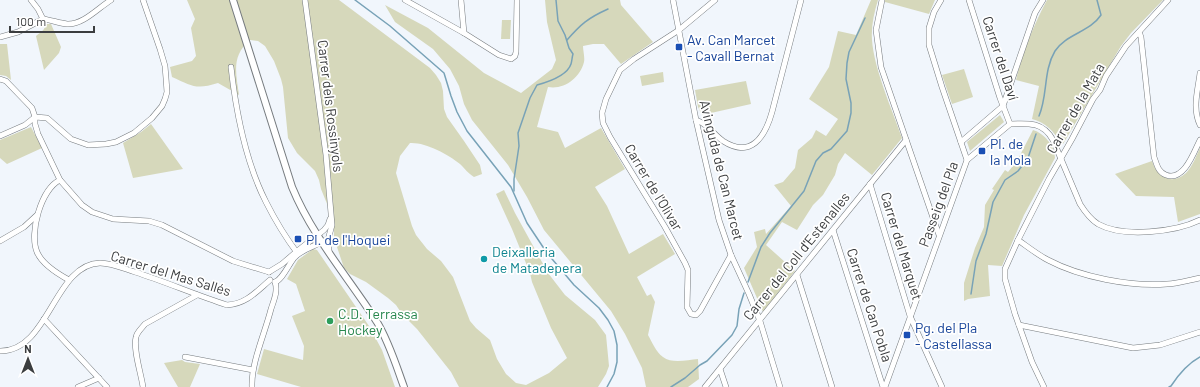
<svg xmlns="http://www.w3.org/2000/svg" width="1200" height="387" viewBox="0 0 1200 387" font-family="Barlow,sans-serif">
	<rect width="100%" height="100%" fill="#f1f6fc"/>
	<g fill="#d6d8bb">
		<path d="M187,0H339L430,68L436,75L441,83L443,91L444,109L447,117L464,141L480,165L482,174L474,177C468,173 465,169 460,164C448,154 425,142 410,143L400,156L396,173L412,226L416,235L427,249L441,261L453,277L470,321L476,328L490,340L497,359L506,374L516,383L526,385L549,373L567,358L551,328L532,282L530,273L512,229L496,194L504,190L515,213L548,273L565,295L595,320L606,335L609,366L606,374L598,387H459L451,372L417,329L402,314L396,305L388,298L366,282L350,274L344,268L334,238V221L321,189L319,180L315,171L297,153L288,138L283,87L281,79L274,61L265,46L258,41L250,40C231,56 236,73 239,95L218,83C196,90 192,86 172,77L170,67L192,61L196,56L191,28L195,19Z"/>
		<path d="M545,0H620L621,5L653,42L621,64L604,44H593L583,46C583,51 585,57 584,62C580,78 564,90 548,87L537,127L558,132L565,148L601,128L625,169L595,187L607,206L629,254L663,234L675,254L637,277L647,296L651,294L655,302L648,335C652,342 656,352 663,357C672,364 687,360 698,359L699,379L688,387H646L642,368L625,334L611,311L544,230L527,197L508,165L472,120L464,104L459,86L450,69L433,49L395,22L385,5L428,28L484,73L521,93L552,69L556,60L547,22Z"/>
		<path d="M871,0H878C874,13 871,26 872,40C874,69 892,109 902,138L872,175L845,153L838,164L835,175L823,195L813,205L797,230L782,222L766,245L795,271L763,312L744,268L757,247L754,232L765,229L766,234L791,206L774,185L783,182L795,168L798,150L812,138L816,130L826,136L838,119L809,99L829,67L838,31L856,35Z"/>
		<polygon points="885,0 935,0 929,14 885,2"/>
		<path d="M1047,0H1163L1131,33L1121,46L1063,144L1060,143C1055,132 1045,122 1032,119L1039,86L1016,80C1022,54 1034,24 1047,0Z"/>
		<polygon points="502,20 511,20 510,39 501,39"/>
		<path d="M46,24H51L61,47L59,53L44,70L36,36C41,32 45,30 46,24Z"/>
		<polygon points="0,44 7,44 11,80 6,76 0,75"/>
		<polygon points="964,69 973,97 952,104 942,75"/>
		<polygon points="663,72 664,82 642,86 640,76"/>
		<polygon points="746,81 751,104 702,115 698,107 695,90"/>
		<polygon points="1000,115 1004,122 970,151 967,142"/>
		<polygon points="151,124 183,169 133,178 123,143 141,132"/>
		<polygon points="31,127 42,148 7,164 0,158 0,140"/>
		<path d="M1033,130C1044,133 1055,146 1055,158L1024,215L1002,266L988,265L990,296L968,299L964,301V283L975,248L984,227L985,205L994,190L992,189L1005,170L1008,172L1017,161Z"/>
		<path d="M1200,148V214L1178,222L1174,197L1136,196L1115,174L1152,161C1157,177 1172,186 1186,173C1193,166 1196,156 1200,148Z"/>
		<polygon points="313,249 317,250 369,326 382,350 395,387 301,387 257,374 264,349 303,360 304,346 292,316 305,311 296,284 287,279 298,260"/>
		<polygon points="182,360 185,362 200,364 190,387 178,387 164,363"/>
	</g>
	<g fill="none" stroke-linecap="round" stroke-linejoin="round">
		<g stroke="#78a2b7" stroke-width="1.5">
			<polyline points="355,0 390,26 444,73 451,96 457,112 467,131 511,187 527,223 547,253 574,285 599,308 608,320 614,331 617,345 617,362 614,374 607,387"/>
			<path d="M567,40C581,24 588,18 608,9"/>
			<path d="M1039,116C1048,95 1043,71 1055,51C1066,34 1090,32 1101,15L1097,0"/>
			<path d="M514,191V179L519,146L518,133L530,98L537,85C548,82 567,76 571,64C572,61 572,57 573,54L569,48L565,35L558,21L556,0"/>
			<polyline points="748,282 761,247 770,233 804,191 816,161 823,153 831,149 847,131 851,113 851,103 846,79 847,63 849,52 865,18"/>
			<polyline points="971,294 976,261 986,234 993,202 1005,180 1018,171 1028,158 1036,134"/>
			<polyline points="671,387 685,378 700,365 707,361 732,335 737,326 739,309 744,293"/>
			<path d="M1169,387L1171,386C1179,374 1187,364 1200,357"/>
		</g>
		<defs>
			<g id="minor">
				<polyline points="31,0 38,9 43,19"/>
				<polyline points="305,0 326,155 332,225 328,240 329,251"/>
				<polyline points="405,0 464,33 499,55 511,59 515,56 516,52 517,0"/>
				<polyline points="461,0 464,33"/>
				<polyline points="673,0 696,120 719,220 731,255 749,294 760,321 780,387"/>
				<polyline points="715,0 679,30 634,59 620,70 606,99 602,113 603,123 610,137 665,227 685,263 688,270 687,307 691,314 696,315 700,311 731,255"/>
				<polyline points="882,0 876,30 881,67 939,235"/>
				<polyline points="941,0 934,12 929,28 929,45 942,87 967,160"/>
				<polyline points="969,0 1000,98 1010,124"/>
				<path d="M43,19C51,20 59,23 67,24C83,25 98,8 111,0"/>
				<path d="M1139,32L1141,37L1154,157C1157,165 1158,172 1166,175C1184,182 1194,152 1200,140"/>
				<polyline points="0,37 18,32 43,19"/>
				<path d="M231,67C236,112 245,161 266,202C275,220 286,238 298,254"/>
				<path d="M1200,73C1198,90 1192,108 1200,125"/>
				<polyline points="0,79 6,81 32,108 35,117 47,118 71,139 88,145 106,144 116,142 134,133 152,118 162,106 165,99 167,92 166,78 165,66 160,49 143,0"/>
				<polyline points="35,117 35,124 38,134 60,180 82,205 92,212 113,219 149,221 162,225 233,261 269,272"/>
				<path d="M696,120C708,124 713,134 723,141C751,159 765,137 772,112L801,0"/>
				<polyline points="0,136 25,125 35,117"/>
				<polyline points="961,142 1003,106 1035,13 1043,0"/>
				<path d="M60,180C41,189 29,233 37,252C42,264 58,274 69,280"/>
				<polyline points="870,184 910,316 942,387"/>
				<polyline points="833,230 883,387"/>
				<path d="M1018,240C1028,247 1038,255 1048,260C1080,277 1131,287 1167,284C1178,284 1189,280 1200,278"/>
				<polyline points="0,241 24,227 37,215"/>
				<polyline points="269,272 282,264 296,252 324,230 328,225 330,219"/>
				<polyline points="797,275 832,387"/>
				<path d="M275,282C282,280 289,264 294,258C303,248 314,247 324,241"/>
				<polyline points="44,319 107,387"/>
				<polyline points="1019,325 1133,348 1160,345 1200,332"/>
				<path d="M0,351C49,352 54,264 100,263C112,263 125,269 135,272C166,282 196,295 227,305C246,304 256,292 270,280"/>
				<polyline points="185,357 253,370"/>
				<polyline points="720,369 726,387"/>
				<polyline points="78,387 99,378"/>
				<path d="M143,387C141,373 133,350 136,337C137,332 142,328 145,324L197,295"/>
				<path d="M252,387C251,363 265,333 271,309C274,300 278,291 275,282"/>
				<polyline points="705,387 906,140"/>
				<path d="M885,387L967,160L1010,124C1029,123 1043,122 1053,140L1080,204C1085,212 1090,219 1098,224C1123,238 1176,232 1200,220"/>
				<polyline points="1044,387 1032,362 1015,314 1005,279 1005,269 1018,240 1049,179 1072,139 1093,99 1100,90 1106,76 1126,46 1168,0"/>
			</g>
			<path id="tertiary" d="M233,0L292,187C312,236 348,277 377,322C389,342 396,365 404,387"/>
		</defs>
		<use href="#minor" stroke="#767b7f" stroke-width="6"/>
		<use href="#tertiary" stroke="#767b7f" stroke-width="8"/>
		<use href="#minor" stroke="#fff" stroke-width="5"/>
		<use href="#tertiary" stroke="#fff" stroke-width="6"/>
	</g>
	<g fill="#1a4fb4" stroke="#fff" stroke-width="1.5">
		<rect x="675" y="43" width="8" height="8" rx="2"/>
		<rect x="978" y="147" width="8" height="8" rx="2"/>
		<rect x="294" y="235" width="8" height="8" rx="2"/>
		<rect x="903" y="331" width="8" height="8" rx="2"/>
	</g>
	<circle fill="#0f9aa8" stroke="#fff" stroke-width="1.5" cx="484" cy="259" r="4"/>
	<circle fill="#2e9e5b" stroke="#fff" stroke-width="1.5" cx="330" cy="321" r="4"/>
	<g text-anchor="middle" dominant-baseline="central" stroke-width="3.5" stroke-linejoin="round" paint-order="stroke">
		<g font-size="14" fill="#164399" stroke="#fff" text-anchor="start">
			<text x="687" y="39">Av. Can Marcet<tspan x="687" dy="16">- Cavall Bernat</tspan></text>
			<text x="990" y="143">Pl. de<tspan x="990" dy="16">la Mola</tspan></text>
			<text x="306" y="239">Pl. de l'Hoquei</text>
			<text x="915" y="327">Pg. del Pla<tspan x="915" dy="16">- Castellassa</tspan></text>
		</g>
		<g font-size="14" fill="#3b3d3f" stroke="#fff">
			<text transform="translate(1001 58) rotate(72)">Carrer del Daví</text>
			<text transform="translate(331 106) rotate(83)">Carrer dels Rossinyols</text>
			<text transform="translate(1075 108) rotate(-60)">Carrer de la Mata</text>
			<text transform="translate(722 170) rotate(76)">Avinguda de Can Marcet</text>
			<text transform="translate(654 187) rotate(59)">Carrer de l'Olivar</text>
			<text transform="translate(938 204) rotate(-70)">Passeig del Pla</text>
			<text transform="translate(902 246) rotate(73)">Carrer del Marquet</text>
			<text transform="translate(796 256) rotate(-51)">Carrer del Coll d'Estenalles</text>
			<text transform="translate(171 273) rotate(17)">Carrer del Mas Sallés</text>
			<text transform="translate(870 305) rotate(72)">Carrer de Can Pobla</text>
		</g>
		<g font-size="14" fill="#0d838f" stroke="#fff" text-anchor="start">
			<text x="492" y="251">Deixalleria<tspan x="492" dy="16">de Matadepera</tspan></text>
		</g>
		<g font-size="14" fill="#27864d" stroke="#fff" text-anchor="start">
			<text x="338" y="313">C.D. Terrassa<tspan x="338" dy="16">Hockey</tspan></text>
		</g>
	</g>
	<g transform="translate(28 359)" stroke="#ffffff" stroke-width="3" paint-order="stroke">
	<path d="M0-3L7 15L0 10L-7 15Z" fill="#3b3d3f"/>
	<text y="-6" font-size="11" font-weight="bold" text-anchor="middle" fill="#3b3d3f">N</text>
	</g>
	<path d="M10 26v6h84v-6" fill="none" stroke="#3b3d3f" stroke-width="2"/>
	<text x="16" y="26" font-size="12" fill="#3b3d3f" stroke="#ffffff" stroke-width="3" paint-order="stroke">100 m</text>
</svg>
